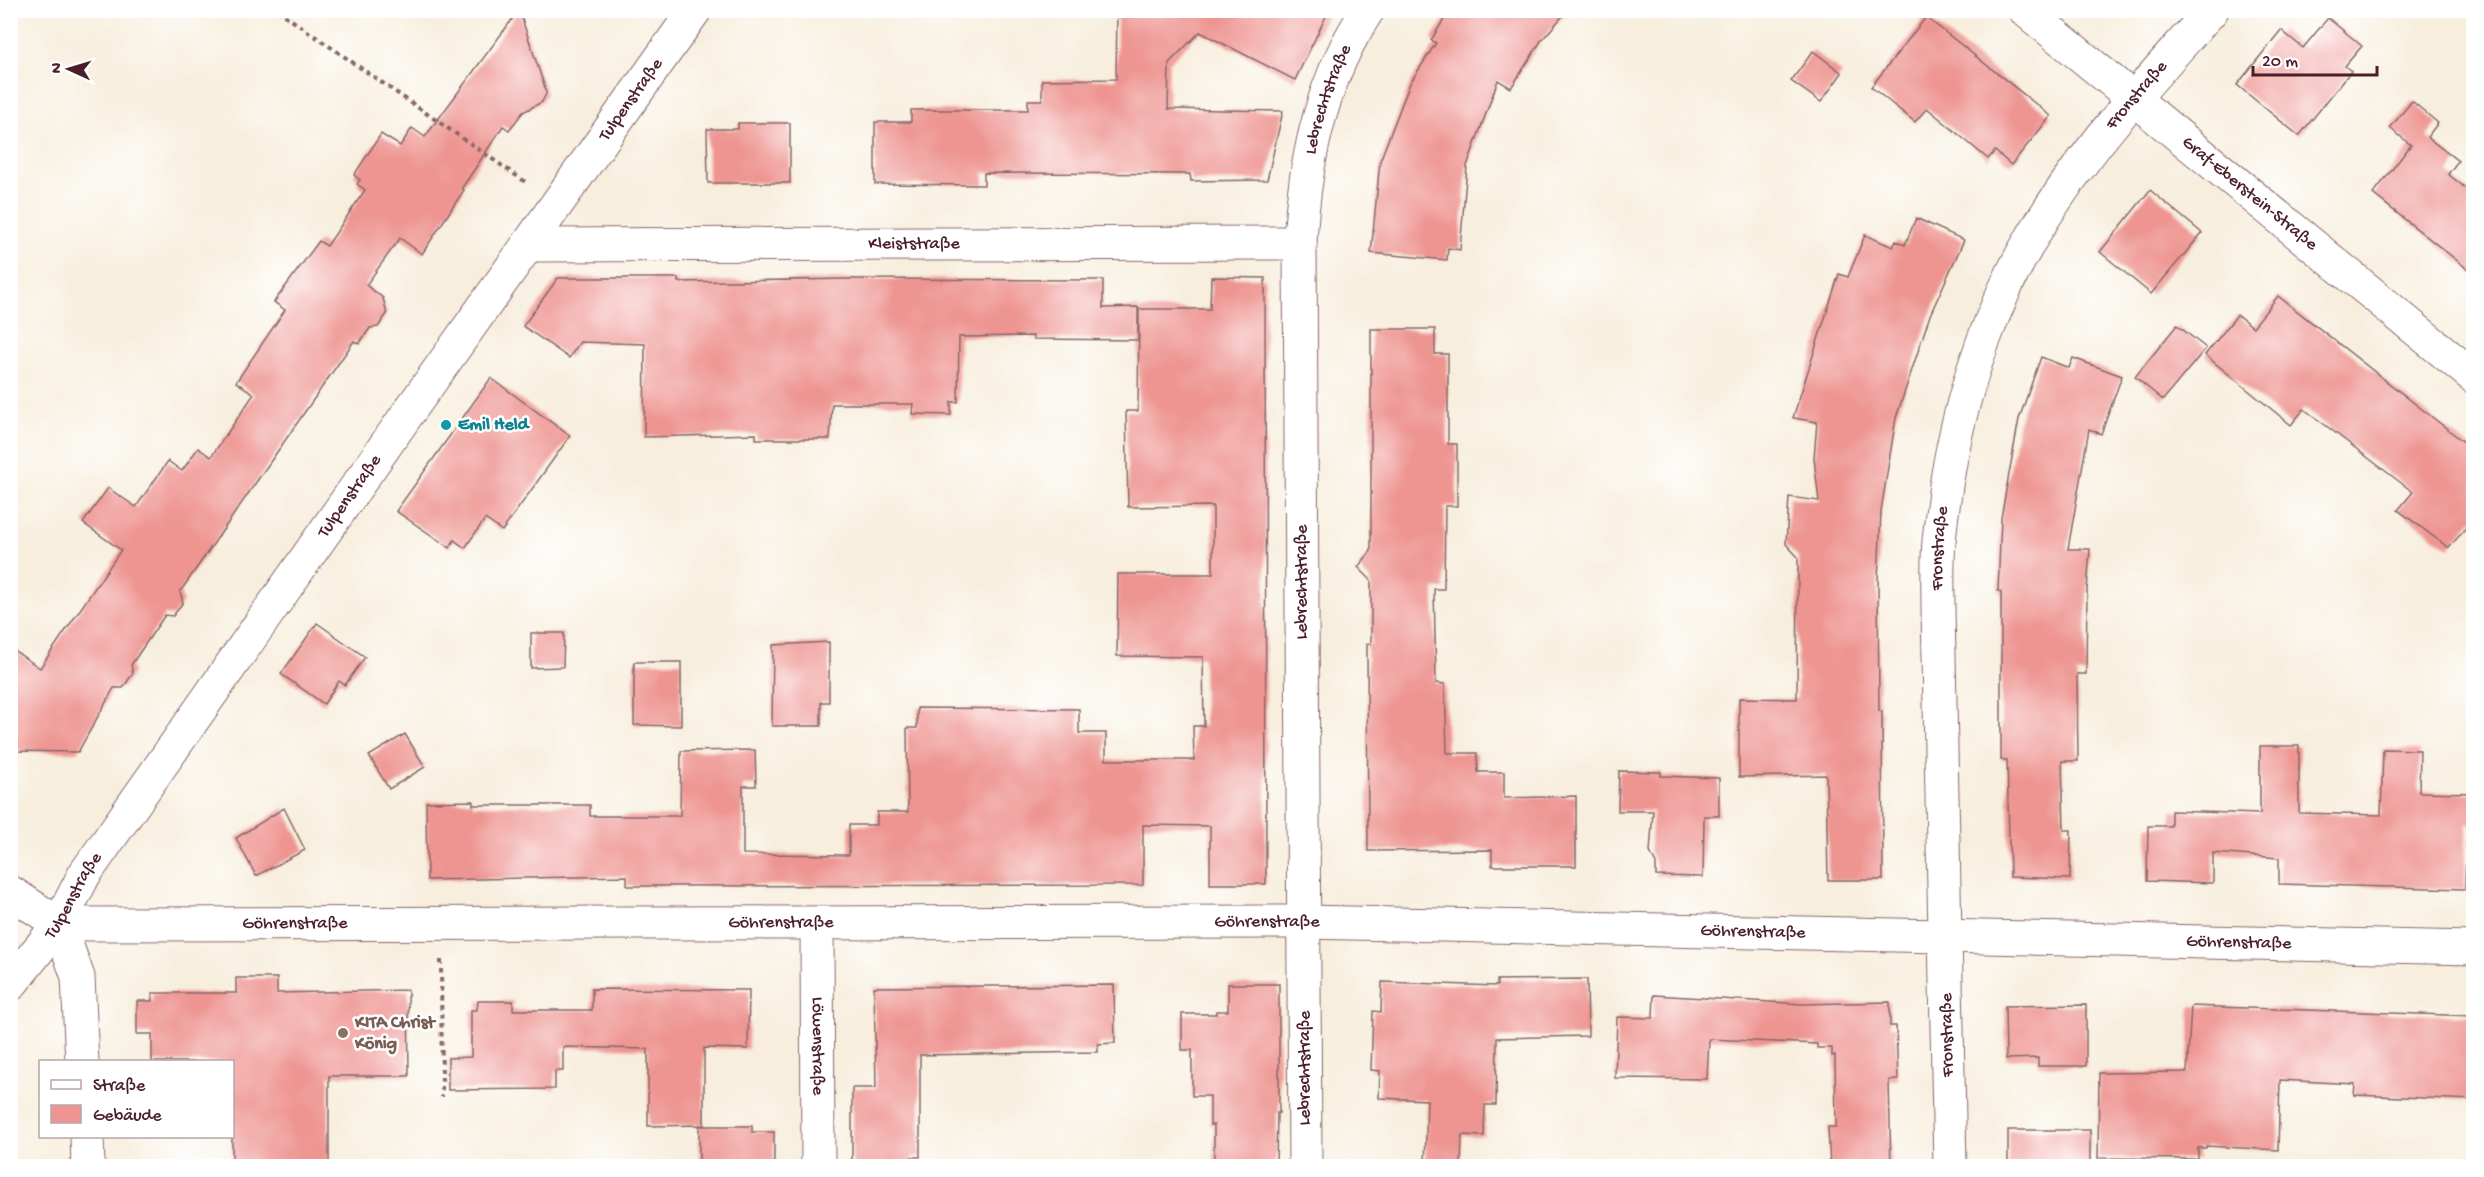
<svg xmlns="http://www.w3.org/2000/svg" width="2484" height="1177" viewBox="0 0 2484 1177" font-family="'Gochi Hand',sans-serif">
	<rect width="100%" height="100%" fill="#fff"/>
	<filter id="ink" filterUnits="userSpaceOnUse"><feTurbulence type="fractalNoise" baseFrequency=".0167" numOctaves="2"/><feDisplacementMap in="SourceGraphic" scale="12" xChannelSelector="R" yChannelSelector="G"/><feConvolveMatrix kernelMatrix="1 2 1 2 8 2 1 2 1" color-interpolation-filters="sRGB"/></filter>
	<filter id="wash" filterUnits="userSpaceOnUse"><feTurbulence type="fractalNoise" baseFrequency=".008" numOctaves="4" result="noise"/><feDisplacementMap in="SourceGraphic" scale="24" xChannelSelector="R" yChannelSelector="G"/><feGaussianBlur stdDeviation="1.35" result="paint"/><feColorMatrix in="noise" values="0 0 0 0 0 0 0 0 0 0 0 0 0 0 0 0 0 1.4 0 .05"/><feComposite in="paint" operator="in"/></filter>
	<g filter="url(#wash)">
		<rect width="100%" height="100%" fill="#f7eedd"/>
		<g id="blocks">
			<g fill="#ee9592">
				<polygon points="519,10 545,88 546,94 542,102 523,112 509,130 503,126 462,188 464,190 422,254 400,238 366,285 383,298 387,314 378,327 370,328 359,344 354,341 180,592 183,602 173,616 165,615 131,665 133,673 123,688 114,688 78,752 10,751 10,648 40,668 121,550 83,523 108,488 136,507 168,461 182,471 198,448 211,457 254,394 236,382 285,310 274,302 319,241 327,246 365,190 357,184 360,180 354,175 381,134 400,146 412,128 425,137"/>
				<polygon points="1117,10 1329,10 1295,80 1200,32 1169,63 1168,109 1283,111 1267,180 1191,181 1190,174 984,173 984,185 875,184 875,122 911,122 911,110 1028,110 1028,100 1042,100 1042,80 1116,79"/>
				<polygon points="1450,10 1568,10 1541,41 1511,88 1498,80 1467,166 1460,250 1448,248 1447,260 1371,253 1380,161 1410,83 1436,43 1431,40"/>
				<polygon points="1926,17 2051,116 2011,165 1995,151 1988,159 1927,108 1915,122 1871,87"/>
				<polygon points="2328,18 2362,46 2345,66 2351,71 2299,136 2237,85 2281,30 2303,48"/>
				<polygon points="1813,51 1842,73 1821,102 1791,81"/>
				<polygon points="2412,101 2438,123 2427,137 2458,161 2448,174 2474,195 2474,274 2373,194 2411,145 2390,128"/>
				<polygon points="738,123 790,123 790,183 708,183 707,129 738,129"/>
				<polygon points="2150,190 2202,233 2151,294 2100,252"/>
				<polygon points="1916,218 1964,240 1930,315 1896,418 1881,511 1878,581 1879,711 1882,711 1883,880 1828,880 1826,775 1739,777 1739,698 1797,699 1798,557 1786,544 1789,497 1819,501 1814,458 1817,422 1793,418 1839,274 1848,277 1865,235 1893,247 1896,241 1905,245"/>
				<polygon points="1211,277 1265,278 1266,884 1210,884 1210,826 1143,825 1143,885 627,886 627,876 427,880 426,802 473,801 473,805 590,805 590,816 680,816 681,751 755,750 756,786 743,786 743,854 849,855 849,825 877,825 877,812 908,812 907,728 917,728 917,708 1079,709 1079,733 1106,733 1106,760 1194,760 1193,726 1204,726 1203,657 1117,656 1118,574 1213,574 1213,506 1128,507 1126,411 1138,411 1139,309 1210,309"/>
				<polygon points="558,278 678,278 678,282 846,279 1103,280 1103,308 1138,307 1138,340 1033,339 1033,336 959,337 958,402 951,402 951,415 912,414 913,404 832,404 830,439 756,439 756,434 644,437 645,344 580,342 569,358 523,326"/>
				<polygon points="2278,296 2474,450 2474,518 2449,548 2398,510 2413,492 2304,409 2291,425 2205,355 2237,315 2253,327"/>
				<polygon points="2177,325 2206,348 2163,400 2135,377"/>
				<polygon points="1371,329 1435,329 1435,354 1448,354 1448,444 1457,444 1457,506 1445,506 1444,589 1434,589 1436,683 1445,684 1447,753 1477,753 1478,772 1504,772 1504,798 1576,796 1576,866 1492,866 1492,850 1368,851 1367,644 1371,644 1371,580 1358,567 1371,551"/>
				<polygon points="2041,357 2069,368 2073,358 2122,376 2101,434 2089,429 2068,549 2090,549 2087,591 2086,674 2077,674 2078,761 2062,761 2064,830 2071,830 2070,879 2010,877 2007,760 2001,760 2001,592 1998,591 2001,518 2019,419"/>
				<polygon points="491,378 570,436 502,531 485,519 465,548 454,540 450,548 396,511"/>
				<polygon points="317,623 365,657 345,685 339,681 324,704 281,674"/>
				<polygon points="531,633 564,633 563,667 531,668"/>
				<polygon points="829,642 829,702 821,702 821,726 772,726 773,645"/>
				<polygon points="634,662 681,662 681,726 634,725"/>
				<polygon points="405,734 425,767 389,789 369,756"/>
				<polygon points="2260,746 2299,746 2299,813 2381,815 2383,749 2420,750 2419,792 2474,793 2474,824 2467,824 2465,889 2279,884 2279,858 2213,853 2213,883 2147,881 2148,826 2171,826 2171,811 2260,814"/>
				<polygon points="1619,771 1661,772 1661,776 1719,778 1719,816 1704,816 1703,877 1656,876 1656,864 1650,852 1653,811 1618,811"/>
				<polygon points="284,808 305,850 256,876 236,838"/>
				<polygon points="236,978 277,978 277,993 408,990 409,1076 329,1076 329,1167 232,1167 232,1062 152,1062 152,1034 137,1034 137,1001 152,1001 152,993 236,993"/>
				<polygon points="1587,979 1588,1036 1497,1038 1496,1105 1485,1105 1484,1136 1462,1135 1461,1167 1425,1167 1427,1100 1379,1098 1380,1071 1371,1070 1373,1011 1381,1012 1382,982 1497,986 1497,980"/>
				<polygon points="1228,984 1279,984 1279,1113 1277,1113 1276,1167 1214,1167 1214,1125 1210,1125 1210,1096 1192,1096 1192,1050 1182,1050 1182,1014 1216,1014 1216,1011 1228,1011"/>
				<polygon points="1114,985 1115,1043 1098,1044 1098,1052 920,1055 920,1157 912,1157 913,1167 852,1167 852,1088 876,1088 874,987"/>
				<polygon points="592,989 749,990 748,1049 704,1048 704,1125 648,1126 648,1049 563,1047 563,1071 555,1071 555,1089 448,1090 448,1058 471,1057 471,1010 477,1010 478,1001 513,1001 513,1010 592,1010"/>
				<polygon points="1654,995 1802,1004 1890,1002 1890,1026 1896,1026 1898,1080 1889,1080 1891,1167 1830,1167 1828,1127 1836,1127 1835,1055 1832,1056 1832,1048 1817,1048 1817,1044 1709,1039 1707,1079 1615,1078 1617,1017 1653,1018"/>
				<polygon points="2086,1005 2086,1066 2038,1066 2038,1058 2006,1059 2005,1006"/>
				<polygon points="2191,1006 2474,1016 2474,1100 2354,1095 2355,1084 2280,1080 2278,1150 2206,1146 2206,1148 2198,1148 2198,1159 2098,1158 2099,1073 2187,1072"/>
				<polygon points="699,1126 752,1126 752,1132 774,1132 774,1167 699,1167"/>
				<rect x="2008" y="1130" width="82" height="37"/>
			</g>
		</g>
	</g>
	<g filter="url(#ink)">
		<use href="#blocks" fill-opacity="0" stroke="#876769" stroke-width="1.5"/>
		<g fill="none" stroke-linecap="round" stroke-linejoin="round">
			<defs>
				<g id="street">
					<path id="s1" d="M2025,10L2474,377"/>
					<path id="s2" d="M528,245L1300,243"/>
					<polyline points="10,892 59,924"/>
					<path id="s3" d="M59,924L1305,922L2474,948"/>
					<polyline points="59,924 78,977 82,1062"/>
					<path id="s4" d="M817,924L818,1166"/>
					<path id="s5" d="M10,985L59,924L84,875L406,416L695,10"/>
					<polyline points="87,1136 88,1166"/>
					<path id="s6" d="M1305,1166L1300,243C1304,162 1322,78 1368,10"/>
					<path id="s7" d="M1950,1166L1938,610C1938,587 1937,564 1939,541C1947,456 1968,369 2004,291C2050,188 2137,93 2212,10"/>
				</g>
			</defs>
			<use href="#street" stroke="#876769" stroke-width="35"/>
			<g stroke="#876769" stroke-width="4" stroke-dasharray="4.5 4.5" stroke-linecap="butt">
				<polyline points="277,10 527,183"/>
				<polyline points="441,960 442,1097"/>
			</g>
			<use href="#street" stroke="#fff" stroke-width="33"/>
		</g>
	</g>
	<circle fill="#0f9aa8" stroke="#fff" stroke-width="2" cx="446" cy="425" r="6"/>
	<circle fill="#8d6e63" stroke="#fff" stroke-width="2" cx="343" cy="1033" r="6"/>
	<g text-anchor="middle" dominant-baseline="central" stroke-width="5" stroke-linejoin="round" paint-order="stroke">
		<g font-size="18" fill="#4a1f2b" stroke="#fff">
			<text stroke="none"><textPath href="#s7" startOffset="1122">Fronstraße</textPath></text>
			<text stroke="none"><textPath href="#s5" startOffset="1082">Tulpenstraße</textPath></text>
			<text stroke="none"><textPath href="#s6" startOffset="1070">Lebrechtstraße</textPath></text>
			<text stroke="none"><textPath href="#s1" startOffset="290">Graf-Eberstein-Straße</textPath></text>
			<text stroke="none"><textPath href="#s2" startOffset="386">Kleiststraße</textPath></text>
			<text stroke="none"><textPath href="#s5" startOffset="596">Tulpenstraße</textPath></text>
			<text stroke="none"><textPath href="#s7" startOffset="618">Fronstraße</textPath></text>
			<text transform="translate(1302 582) rotate(-90)">Lebrechtstraße</text>
			<text stroke="none"><textPath href="#s5" startOffset="110">Tulpenstraße</textPath></text>
			<text stroke="none"><textPath href="#s3" startOffset="1208">Göhrenstraße</textPath></text>
			<text stroke="none"><textPath href="#s3" startOffset="236">Göhrenstraße</textPath></text>
			<text stroke="none"><textPath href="#s3" startOffset="722">Göhrenstraße</textPath></text>
			<text stroke="none"><textPath href="#s3" startOffset="1694">Göhrenstraße</textPath></text>
			<text stroke="none"><textPath href="#s3" startOffset="2180">Göhrenstraße</textPath></text>
			<text transform="translate(1948 1035) rotate(-91)">Fronstraße</text>
			<text stroke="none"><textPath href="#s4" startOffset="122">Löwenstraße</textPath></text>
			<text transform="translate(1305 1068) rotate(-90)">Lebrechtstraße</text>
		</g>
		<g font-size="18" font-weight="bold" fill="#0d838f" stroke="#fff" text-anchor="start">
			<text x="458" y="425">Emil Held</text>
		</g>
		<g font-size="18" font-weight="bold" fill="#785e54" stroke="#fff" text-anchor="start">
			<text x="355" y="1023">KITA Christ<tspan x="355" dy="21">König</tspan></text>
		</g>
	</g>
	<rect width="2484" height="1177" fill="none" stroke="#fff" stroke-width="36"/>
	<rect x="39" y="1060" width="195" height="78" fill="#ffffff" stroke="#b7a5aa" stroke-width="1.5"/>
	<rect x="51" y="1080" width="30" height="9" fill="#ffffff" stroke="#b7a5aa" stroke-width="1.5"/>
	<text x="93" y="1090" font-size="18" fill="#4a1f2b">Straße</text>
	<rect x="51" y="1105" width="30" height="18" fill="#ee9592" stroke="#b7a5aa" stroke-width="1.5"/>
	<text x="93" y="1120" font-size="18" fill="#4a1f2b">Gebäude</text>
	<g transform="translate(69 69) rotate(274)" stroke="#ffffff" stroke-width="4.5" paint-order="stroke">
	<path d="M0-4.5L10 22L0 15L-10 22Z" fill="#4a1f2b"/>
	<text y="-9" font-size="16" font-weight="bold" text-anchor="middle" fill="#4a1f2b">N</text>
	</g>
	<path d="M2253 66v9h124v-9" fill="none" stroke="#4a1f2b" stroke-width="3"/>
	<text x="2262" y="66" font-size="18" fill="#4a1f2b" stroke="#ffffff" stroke-width="4.5" paint-order="stroke">20 m</text>
</svg>
